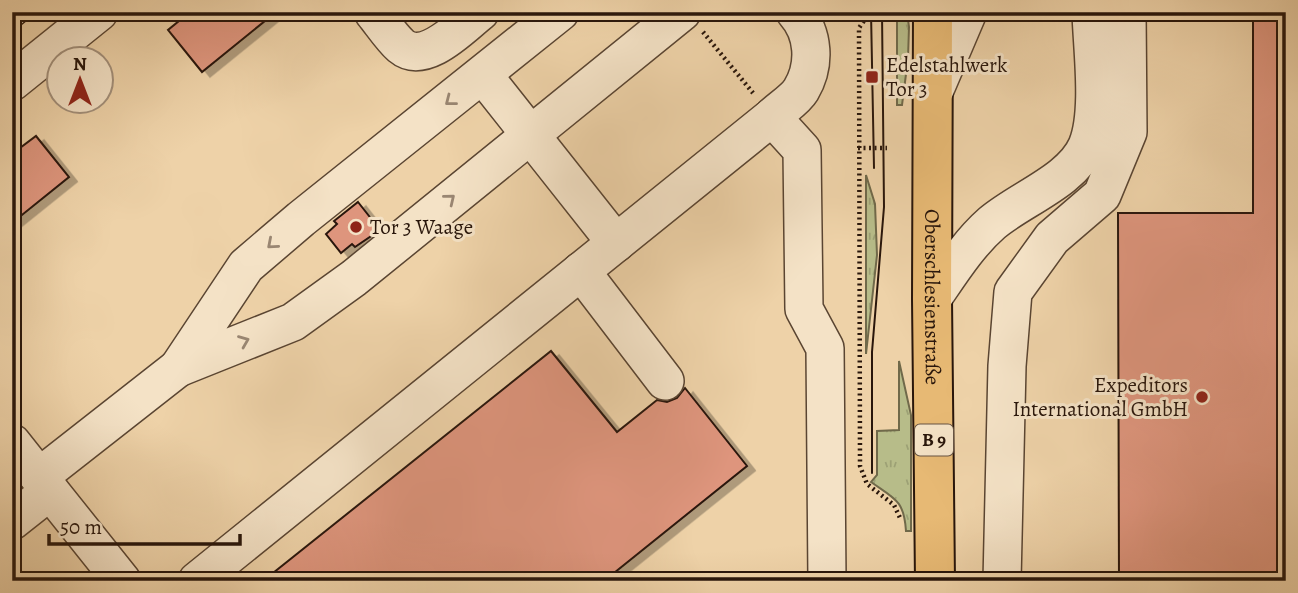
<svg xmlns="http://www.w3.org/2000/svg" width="1298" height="593" viewBox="0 0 1298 593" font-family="Alegreya,serif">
	<defs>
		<pattern id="grass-tufts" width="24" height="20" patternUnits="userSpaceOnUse" patternTransform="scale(1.75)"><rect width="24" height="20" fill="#b7bc89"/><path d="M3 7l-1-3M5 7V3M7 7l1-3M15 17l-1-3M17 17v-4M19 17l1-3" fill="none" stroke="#9da175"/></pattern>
		<filter id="shadow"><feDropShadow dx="8" dy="4.5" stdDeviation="0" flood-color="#0004"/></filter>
	</defs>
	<rect width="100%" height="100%" fill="#eed2a8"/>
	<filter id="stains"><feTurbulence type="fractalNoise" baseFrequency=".00286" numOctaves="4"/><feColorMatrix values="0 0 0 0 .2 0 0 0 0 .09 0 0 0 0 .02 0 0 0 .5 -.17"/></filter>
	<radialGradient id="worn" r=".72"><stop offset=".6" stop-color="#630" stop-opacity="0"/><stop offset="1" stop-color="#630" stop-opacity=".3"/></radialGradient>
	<g fill="url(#grass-tufts)" stroke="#70694a" stroke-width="2">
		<polygon points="897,12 907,12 909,27 908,59 902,105 897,105"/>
		<polygon points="866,175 875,204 877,255 866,354"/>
		<path d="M899,361L911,415V531H906C904,500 895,499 871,482L877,475V431L899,430Z"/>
	</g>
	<g fill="#de957d" stroke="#29160b" stroke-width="2" filter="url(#shadow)">
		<polygon points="190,12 276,12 202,72 168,30"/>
		<polygon points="1253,12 1286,12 1286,581 1119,581 1118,213 1253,213"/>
		<polygon points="36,136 69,177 12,223 12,154"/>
		<polygon points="358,202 380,230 355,247 352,244 341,253 326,234 337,224 334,221"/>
		<polygon points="551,351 617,432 657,400 667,402 677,398 685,388 747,466 604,581 263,581"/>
	</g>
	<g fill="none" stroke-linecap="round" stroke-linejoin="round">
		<defs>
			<g id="minor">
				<path d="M373,12C382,23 391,37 401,46C425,66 462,26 480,12"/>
				<polyline points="560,12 301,219 246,266 178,368 293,322 354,278 682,12"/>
				<polyline points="483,75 616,243"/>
				<polyline points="12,82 99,12"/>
				<polyline points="933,94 968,12"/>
				<polyline points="772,117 802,150 804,309 825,348 827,581"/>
				<polyline points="581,271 665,381"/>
				<path d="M932,299C950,273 968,244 992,223C1020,199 1072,181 1087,146C1101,112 1092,49 1091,12"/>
				<polyline points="12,443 39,477 178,368"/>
				<polyline points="39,477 122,581"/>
				<polyline points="12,521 50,491"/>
				<path d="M197,581L772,117C781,108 795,100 801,90C816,65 814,33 795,12"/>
				<polyline points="1002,581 1007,366 1013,292 1052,238 1102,195 1128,132 1127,12"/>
			</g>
			<g id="major">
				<path id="s1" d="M933,12L932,299L935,581"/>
			</g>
		</defs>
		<use href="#minor" stroke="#5a4532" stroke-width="40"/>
		<use href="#major" stroke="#29160b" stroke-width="42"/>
		<g stroke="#29160b" stroke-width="4.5" stroke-dasharray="2 3.5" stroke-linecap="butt">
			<polyline points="870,12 859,28 860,466 867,484 894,505 901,520"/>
			<polyline points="703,32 753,93"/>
			<polyline points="858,148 887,148"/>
		</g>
		<use href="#minor" stroke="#f4e2c6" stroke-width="37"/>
		<use href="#major" stroke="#e7b974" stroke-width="38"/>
		<g stroke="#29160b" stroke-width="2">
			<polyline points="871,12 874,168"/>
			<polyline points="872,473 872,352 884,207 882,12"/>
		</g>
		<defs>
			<polyline id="rail" points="12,28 32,12"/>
		</defs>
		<use href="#rail" stroke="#29160b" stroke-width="8"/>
		<use href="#rail" stroke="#f4e2c6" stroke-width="5" stroke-dasharray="16" stroke-linecap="butt"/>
	</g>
	<defs><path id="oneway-chevron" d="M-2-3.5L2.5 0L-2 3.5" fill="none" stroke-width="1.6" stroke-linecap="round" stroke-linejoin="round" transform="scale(1.75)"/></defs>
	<g stroke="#998672">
		<use href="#oneway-chevron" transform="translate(450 101) rotate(142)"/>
		<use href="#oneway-chevron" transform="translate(450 199) rotate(-39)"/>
		<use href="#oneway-chevron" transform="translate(272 244) rotate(139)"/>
		<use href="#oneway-chevron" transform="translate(244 341) rotate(-22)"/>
	</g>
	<g fill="#8f2418" stroke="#f4e2c6" stroke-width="2.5">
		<rect x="865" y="70" width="14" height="14" rx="3.5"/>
		<circle cx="356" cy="227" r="7"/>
		<circle cx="1202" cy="397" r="7"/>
	</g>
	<g text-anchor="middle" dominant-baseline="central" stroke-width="6" stroke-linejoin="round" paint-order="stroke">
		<rect fill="#f4e2c6" stroke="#665343" stroke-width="2" x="915" y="424.5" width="38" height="31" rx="5"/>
		<g font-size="19" font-weight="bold" fill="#29160b">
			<text x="934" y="440">B 9</text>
		</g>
		<g font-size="21" fill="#29160b" stroke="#f4e2c6" text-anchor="start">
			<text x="886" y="65">Edelstahlwerk<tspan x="886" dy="24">Tor 3</tspan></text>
			<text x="370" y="227">Tor 3 Waage</text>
			<text x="1188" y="385" text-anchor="end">Expeditors<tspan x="1188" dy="24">International GmbH</tspan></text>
		</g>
		<g font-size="21" fill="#29160b" stroke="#f4e2c6">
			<text stroke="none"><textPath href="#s1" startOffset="285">Oberschlesienstraße</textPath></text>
		</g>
	</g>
	<rect width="1298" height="593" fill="none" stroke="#eed2a8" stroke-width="42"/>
	<rect x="14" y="14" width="1270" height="565" fill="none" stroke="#29160b" stroke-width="3.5"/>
	<rect x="21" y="21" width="1256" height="551" fill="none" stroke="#29160b" stroke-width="2"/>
	<g transform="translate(80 80)"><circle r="33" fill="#f4e2c6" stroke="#a3907b" stroke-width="2"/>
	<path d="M0-5L12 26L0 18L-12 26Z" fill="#8f2418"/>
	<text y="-10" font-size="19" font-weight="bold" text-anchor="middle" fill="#29160b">N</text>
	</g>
	<path d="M49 534v10h191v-10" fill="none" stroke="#29160b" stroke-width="3.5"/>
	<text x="60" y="534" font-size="21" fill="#29160b" stroke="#f4e2c6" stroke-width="5" paint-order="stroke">50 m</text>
	<rect width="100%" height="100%" filter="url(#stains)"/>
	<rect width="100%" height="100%" fill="url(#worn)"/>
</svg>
